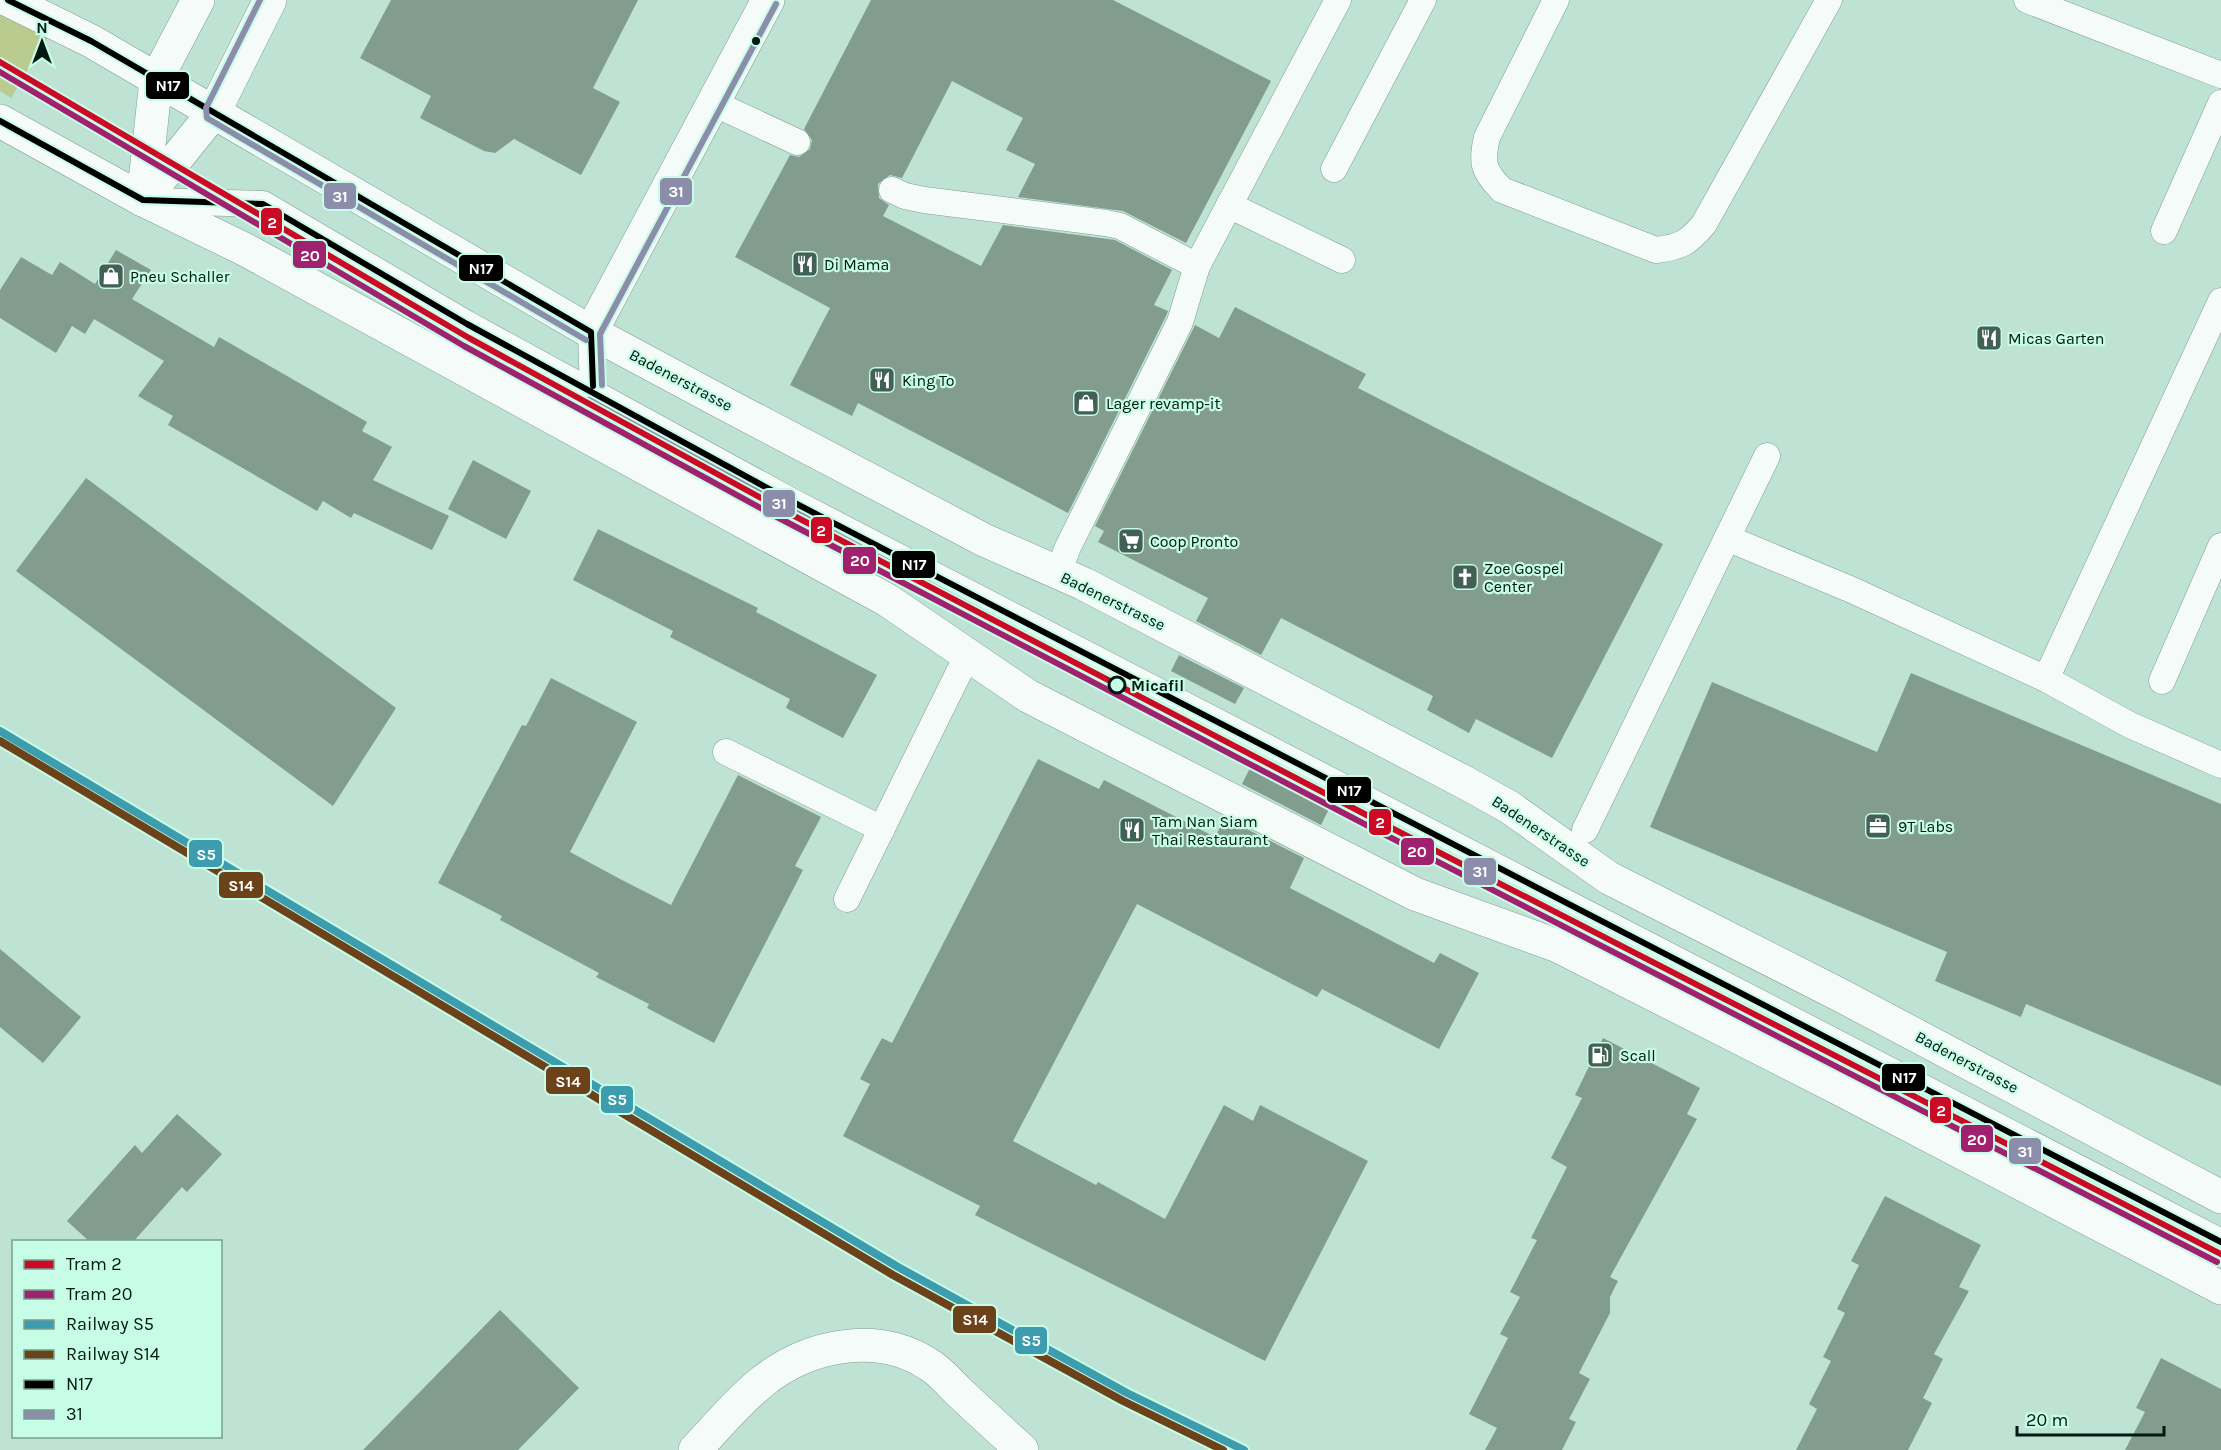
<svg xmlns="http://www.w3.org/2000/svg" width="2221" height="1450" viewBox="0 0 2221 1450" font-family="Karla,sans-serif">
	<rect width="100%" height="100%" fill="#bee3d5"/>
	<polygon fill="#bacb8f" points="0,13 49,35 11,98 0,91"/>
	<g fill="#829c8e">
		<polygon points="391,0 638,0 593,88 620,102 581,175 514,139 495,153 484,151 420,118 431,96 360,58"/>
		<polygon points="871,0 1113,0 1271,81 1186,243 1123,211 1018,197 1035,164 1006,150 1023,118 952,81 902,178 890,175 878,184 879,198 889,205 883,216 981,266 1003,225 1115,240 1172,270 1154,305 1168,311 1166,316 1068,513 858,403 852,416 790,385 830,308 735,257 790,155 799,157 810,149 812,140 804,129"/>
		<polygon points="116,250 151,270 132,299 214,347 219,337 367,422 362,431 392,447 373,480 449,516 432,550 354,513 351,518 323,501 317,511 168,425 173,416 138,396 164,361 94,319 85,334 72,326 56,353 0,318 0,290 21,257 52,275 60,262 95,284"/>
		<polygon points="1235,307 1366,374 1358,388 1663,544 1552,758 1476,719 1469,733 1427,710 1433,696 1281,618 1261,655 1196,621 1208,598 1098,542 1104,531 1095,526 1195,325 1219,338"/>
		<polygon points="473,460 531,491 506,539 448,509"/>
		<polygon points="86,478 396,708 333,806 16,571"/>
		<polygon points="598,529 758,608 756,612 877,675 843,738 786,708 790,699 670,637 673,631 573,580"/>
		<polygon points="1179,655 1244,688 1235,704 1171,671"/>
		<polygon points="1911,673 2221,804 2221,1086 2026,1004 2021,1017 1935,981 1947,952 1650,827 1712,682 1877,752"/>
		<polygon points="551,678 637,722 570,852 620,879 671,905 738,775 821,817 795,866 803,870 714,1043 647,1008 649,1004 596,977 599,973 500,920 502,916 438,883 522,725 526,726"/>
		<polygon points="1038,759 1099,789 1104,780 1215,837 1225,818 1304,858 1290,888 1434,963 1440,953 1479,973 1439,1049 1322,989 1317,997 1137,904 1013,1141 1096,1185 1098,1182 1165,1219 1224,1105 1253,1121 1260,1105 1368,1161 1265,1361 975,1215 980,1206 843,1136 870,1084 860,1079 882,1038 892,1043"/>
		<polygon points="1250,768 1329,809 1321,825 1242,784"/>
		<polygon points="0,949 81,1017 43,1063 0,1027"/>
		<polygon points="1603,1038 1700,1088 1687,1114 1697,1119 1610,1277 1618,1281 1610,1297 1610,1313 1579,1373 1590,1379 1569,1419 1576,1422 1562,1450 1485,1450 1497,1428 1469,1414 1508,1338 1500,1334 1520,1297 1510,1292 1537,1240 1531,1238 1567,1167 1551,1158 1582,1098 1575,1095"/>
		<polygon points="177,1114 222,1154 187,1192 182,1187 133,1242 90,1242 67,1221 135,1145 142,1153"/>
		<polygon points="1885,1196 1981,1245 1959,1287 1969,1291 1934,1354 1943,1359 1923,1398 1932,1403 1908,1450 1796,1450 1817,1409 1809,1404 1831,1361 1823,1357 1845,1313 1837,1309 1859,1265 1851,1261"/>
		<polygon points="500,1310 579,1388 518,1450 363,1450"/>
		<polygon points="2161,1358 2221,1389 2221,1450 2125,1450 2145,1412 2136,1408"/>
	</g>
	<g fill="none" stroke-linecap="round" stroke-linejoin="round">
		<defs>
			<g id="lane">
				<path d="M1556,0L1487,137C1481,163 1483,171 1502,190L1656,250C1681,247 1688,243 1704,224L1829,0"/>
				<polyline points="2027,0 2221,75"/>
				<polyline points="713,103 797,142"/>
				<polyline points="1334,169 1423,0"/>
				<polyline points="892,190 905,196 924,200 1106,223 1120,226 1197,266"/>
				<polyline points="151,201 263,204 467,324 791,501 2221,1242"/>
				<polyline points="1229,205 1342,260"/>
				<polyline points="2164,231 2221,103"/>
				<polyline points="591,332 593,392"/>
				<polyline points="1727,538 1852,590 2046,679 2130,725 2221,765"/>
				<polyline points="1058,573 1068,547 1180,322 1197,266 1338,0"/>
				<polyline points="2046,679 2221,301"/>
				<polyline points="2162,681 2221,546"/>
				<polyline points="726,752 882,829"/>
				<polyline points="1585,830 1767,456"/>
				<polyline points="847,899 967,656"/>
			</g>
			<g id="street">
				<polyline points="591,332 768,0"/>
				<path d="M695,1450C717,1427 737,1402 762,1382C808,1345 876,1331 928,1364C939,1370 949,1382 958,1391C979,1411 1000,1430 1022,1450"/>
			</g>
			<g id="secondary">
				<polyline points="8,0 91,41 591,332 714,398 984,540 1084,584 1466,783 1509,807 1609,878 1840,995 2221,1197"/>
				<polyline points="0,121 143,200 244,249 887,600 1028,696 1415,894 1558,946 1842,1090 2221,1288"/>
				<polyline points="143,200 214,112 270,0"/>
				<polyline points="143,200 156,80 198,0"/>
			</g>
		</defs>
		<use href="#lane" stroke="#809d92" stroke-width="27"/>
		<use href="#street" stroke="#809d92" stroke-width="34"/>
		<use href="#secondary" stroke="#809d92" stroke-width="34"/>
		<use href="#lane" stroke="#f5fbf9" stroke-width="26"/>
		<use href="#street" stroke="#f5fbf9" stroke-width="33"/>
		<use href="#secondary" stroke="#f5fbf9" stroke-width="33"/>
		<defs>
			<g id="bus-1">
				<polyline points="8,0 91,41 591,332 593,386"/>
				<polyline points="0,121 143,200 263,204 467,324 791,501 2221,1242"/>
			</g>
			<g id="bus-2">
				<polyline points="260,0 206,108 207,118 586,340"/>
				<polyline points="602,385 600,334 776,4"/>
				<path d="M589,400C1125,695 1673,969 2217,1250"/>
			</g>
		</defs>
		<use href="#bus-1" stroke="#c7fce7" stroke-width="10"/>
		<use href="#bus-2" stroke="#c7fce7" stroke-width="10"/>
		<use href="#bus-1" stroke="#000" stroke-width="6"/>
		<use href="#bus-2" stroke="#8c8dab" stroke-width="6"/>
		<defs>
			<polyline id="rail-1" points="0,731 898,1267 1127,1393 1244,1450"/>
			<polyline id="rail-2" points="0,741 893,1275 1123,1401 1223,1450"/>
		</defs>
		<use href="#rail-1" stroke="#c7fce7" stroke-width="12"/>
		<use href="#rail-2" stroke="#c7fce7" stroke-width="12"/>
		<use href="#rail-1" stroke="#3d9dae" stroke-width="8"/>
		<use href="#rail-2" stroke="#6c421b" stroke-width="8"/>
		<defs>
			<polyline id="tram-1" points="0,62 469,338 781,509 1378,821 2221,1254"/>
			<polyline id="tram-2" points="0,72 464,346 777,517 1374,829 2217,1262"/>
		</defs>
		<use href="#tram-1" stroke="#c7fce7" stroke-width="10"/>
		<use href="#tram-2" stroke="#c7fce7" stroke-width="10"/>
		<use href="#tram-1" stroke="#cb0a25" stroke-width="6"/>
		<use href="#tram-2" stroke="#a0216e" stroke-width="6"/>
	</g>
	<defs>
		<symbol id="restaurant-square" viewBox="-11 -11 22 22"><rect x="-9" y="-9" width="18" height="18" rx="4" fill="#426056" stroke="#c7fce7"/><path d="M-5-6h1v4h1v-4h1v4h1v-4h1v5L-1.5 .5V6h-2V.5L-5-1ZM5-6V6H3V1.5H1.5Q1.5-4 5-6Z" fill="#fff"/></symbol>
		<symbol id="shop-square" viewBox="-11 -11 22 22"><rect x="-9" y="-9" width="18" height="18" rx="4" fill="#426056" stroke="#c7fce7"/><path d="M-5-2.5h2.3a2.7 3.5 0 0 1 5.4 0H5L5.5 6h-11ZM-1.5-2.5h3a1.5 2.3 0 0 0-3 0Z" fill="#fff"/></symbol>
		<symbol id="supermarket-square" viewBox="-11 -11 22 22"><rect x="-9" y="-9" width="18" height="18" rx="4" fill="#426056" stroke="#c7fce7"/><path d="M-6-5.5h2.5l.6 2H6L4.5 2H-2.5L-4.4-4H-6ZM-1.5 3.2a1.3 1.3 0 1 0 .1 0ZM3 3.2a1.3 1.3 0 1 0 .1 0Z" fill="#fff"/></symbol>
		<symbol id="church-square" viewBox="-11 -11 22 22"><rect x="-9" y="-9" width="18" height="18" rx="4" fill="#426056" stroke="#c7fce7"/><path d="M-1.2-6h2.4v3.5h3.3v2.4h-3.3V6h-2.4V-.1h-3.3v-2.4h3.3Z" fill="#fff"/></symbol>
		<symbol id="office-square" viewBox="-11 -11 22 22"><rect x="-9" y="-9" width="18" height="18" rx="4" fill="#426056" stroke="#c7fce7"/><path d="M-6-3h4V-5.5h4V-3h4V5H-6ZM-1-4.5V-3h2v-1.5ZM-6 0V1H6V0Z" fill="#fff"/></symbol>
		<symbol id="fuel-square" viewBox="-11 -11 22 22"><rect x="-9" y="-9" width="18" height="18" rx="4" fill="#426056" stroke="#c7fce7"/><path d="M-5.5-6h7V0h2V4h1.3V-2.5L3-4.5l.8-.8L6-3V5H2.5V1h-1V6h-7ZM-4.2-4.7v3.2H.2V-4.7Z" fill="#fff"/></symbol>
	</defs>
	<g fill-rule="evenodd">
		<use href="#restaurant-square" x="790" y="249" width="30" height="30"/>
		<use href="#shop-square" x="96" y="261" width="30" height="30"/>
		<use href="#restaurant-square" x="1974" y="323" width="30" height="30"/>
		<use href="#restaurant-square" x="867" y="365" width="30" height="30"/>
		<use href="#shop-square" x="1071" y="388" width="30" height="30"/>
		<use href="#supermarket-square" x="1116" y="526" width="30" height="30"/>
		<use href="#church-square" x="1450" y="562" width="30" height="30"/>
		<use href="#office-square" x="1863" y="811" width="30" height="30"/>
		<use href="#restaurant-square" x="1117" y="815" width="30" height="30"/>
		<use href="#fuel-square" x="1585" y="1040" width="30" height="30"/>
	</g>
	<circle fill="#001911" stroke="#c7fce7" stroke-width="2" cx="756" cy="41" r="5"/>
	<circle fill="#c7fce7" stroke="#001911" stroke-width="3" cx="1117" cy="685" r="8"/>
	<g text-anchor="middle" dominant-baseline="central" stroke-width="4.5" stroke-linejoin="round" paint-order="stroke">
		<g font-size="16" fill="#001911" stroke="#c7fce7" text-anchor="start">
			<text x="824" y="264">Di Mama</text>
			<text x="130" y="276">Pneu Schaller</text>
			<text x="2008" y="338">Micas Garten</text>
			<text x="902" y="380">King To</text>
			<text x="1106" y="403">Lager revamp-it</text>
			<text x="1150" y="541">Coop Pronto</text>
			<text x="1484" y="568">Zoe Gospel<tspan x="1484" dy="18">Center</tspan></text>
			<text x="1152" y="821">Tam Nan Siam<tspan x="1152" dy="18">Thai Restaurant</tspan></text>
			<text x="1898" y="826">9T Labs</text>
			<text x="1620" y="1055">Scall</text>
		</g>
		<g font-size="16" fill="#001911" stroke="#c7fce7">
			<text transform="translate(681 380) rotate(28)">Badenerstrasse</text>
			<text transform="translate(1113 601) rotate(26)">Badenerstrasse</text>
			<text transform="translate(1541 831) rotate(34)">Badenerstrasse</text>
			<text transform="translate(1967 1062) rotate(28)">Badenerstrasse</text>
		</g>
		<g font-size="16" font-weight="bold" fill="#001911" stroke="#c7fce7" text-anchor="start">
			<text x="1131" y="685">Micafil</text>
		</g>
	</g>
	<g stroke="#c7fce7" stroke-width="2">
		<rect x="145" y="71" width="45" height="29" rx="6" fill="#000"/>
		<rect x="659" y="177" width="34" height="29" rx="6" fill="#8c8dab"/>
		<rect x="323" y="182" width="34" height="28" rx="6" fill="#8c8dab"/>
		<rect x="260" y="207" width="23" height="29" rx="6" fill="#cb0a25"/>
		<rect x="292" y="240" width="35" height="29" rx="6" fill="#a0216e"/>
		<rect x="458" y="254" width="46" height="28" rx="6" fill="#000"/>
		<rect x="762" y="489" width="34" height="29" rx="6" fill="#8c8dab"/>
		<rect x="810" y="516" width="23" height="28" rx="6" fill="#cb0a25"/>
		<rect x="842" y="546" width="35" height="29" rx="6" fill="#a0216e"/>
		<rect x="891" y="550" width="45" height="29" rx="6" fill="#000"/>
		<rect x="1326" y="776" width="46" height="28" rx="6" fill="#000"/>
		<rect x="1368" y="808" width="24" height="28" rx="6" fill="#cb0a25"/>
		<rect x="1400" y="837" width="35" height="29" rx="6" fill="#a0216e"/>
		<rect x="188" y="839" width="35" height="29" rx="6" fill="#3d9dae"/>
		<rect x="1463" y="857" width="34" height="29" rx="6" fill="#8c8dab"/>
		<rect x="218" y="871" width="46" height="28" rx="6" fill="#6c421b"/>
		<rect x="1881" y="1063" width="45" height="29" rx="6" fill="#000"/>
		<rect x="545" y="1066" width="46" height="29" rx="6" fill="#6c421b"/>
		<rect x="600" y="1085" width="34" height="29" rx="6" fill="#3d9dae"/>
		<rect x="1929" y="1096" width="23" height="28" rx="6" fill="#cb0a25"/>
		<rect x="1960" y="1124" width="34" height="29" rx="6" fill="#a0216e"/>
		<rect x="2008" y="1137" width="34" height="28" rx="6" fill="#8c8dab"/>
		<rect x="952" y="1305" width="45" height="29" rx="6" fill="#6c421b"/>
		<rect x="1014" y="1326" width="34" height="29" rx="6" fill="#3d9dae"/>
	</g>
	<g font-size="16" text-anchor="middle" font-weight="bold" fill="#fff">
		<text x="168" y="91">N17</text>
		<text x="676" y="197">31</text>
		<text x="340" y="202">31</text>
		<text x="272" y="228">2</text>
		<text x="310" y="261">20</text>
		<text x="481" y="274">N17</text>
		<text x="779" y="509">31</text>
		<text x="821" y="536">2</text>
		<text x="860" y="566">20</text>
		<text x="914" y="570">N17</text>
		<text x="1349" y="796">N17</text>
		<text x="1380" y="828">2</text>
		<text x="1417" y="857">20</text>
		<text x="206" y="860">S5</text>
		<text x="1480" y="877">31</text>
		<text x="241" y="891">S14</text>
		<text x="1904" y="1083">N17</text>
		<text x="568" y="1087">S14</text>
		<text x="617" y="1105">S5</text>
		<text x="1941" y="1116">2</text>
		<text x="1977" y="1145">20</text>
		<text x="2025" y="1157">31</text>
		<text x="975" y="1325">S14</text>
		<text x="1031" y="1346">S5</text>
	</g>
	<rect x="12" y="1240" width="210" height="198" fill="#c7fce7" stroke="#77a191" stroke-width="1.5"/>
	<rect x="24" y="1260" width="30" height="9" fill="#cb0a25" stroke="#77a191" stroke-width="1.5"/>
	<text x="66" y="1270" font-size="18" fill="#001911">Tram 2</text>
	<rect x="24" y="1290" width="30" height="9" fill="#a0216e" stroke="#77a191" stroke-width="1.5"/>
	<text x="66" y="1300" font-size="18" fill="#001911">Tram 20</text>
	<rect x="24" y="1320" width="30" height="9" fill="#3d9dae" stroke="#77a191" stroke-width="1.5"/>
	<text x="66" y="1330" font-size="18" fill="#001911">Railway S5</text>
	<rect x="24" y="1350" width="30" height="9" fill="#6c421b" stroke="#77a191" stroke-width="1.5"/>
	<text x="66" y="1360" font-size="18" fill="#001911">Railway S14</text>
	<rect x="24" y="1380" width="30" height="9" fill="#000000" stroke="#77a191" stroke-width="1.5"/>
	<text x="66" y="1390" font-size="18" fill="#001911">N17</text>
	<rect x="24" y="1410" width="30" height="9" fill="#8c8dab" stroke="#77a191" stroke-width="1.5"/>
	<text x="66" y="1420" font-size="18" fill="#001911">31</text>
	<g transform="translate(42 42)" stroke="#c7fce7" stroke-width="4.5" paint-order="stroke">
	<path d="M0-4.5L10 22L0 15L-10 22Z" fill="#001911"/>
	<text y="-9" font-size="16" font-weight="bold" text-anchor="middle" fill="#001911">N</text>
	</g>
	<path d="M2017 1426v9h147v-9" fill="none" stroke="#001911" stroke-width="3"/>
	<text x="2026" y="1426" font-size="18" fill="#001911" stroke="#c7fce7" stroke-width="4.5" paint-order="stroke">20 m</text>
</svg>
